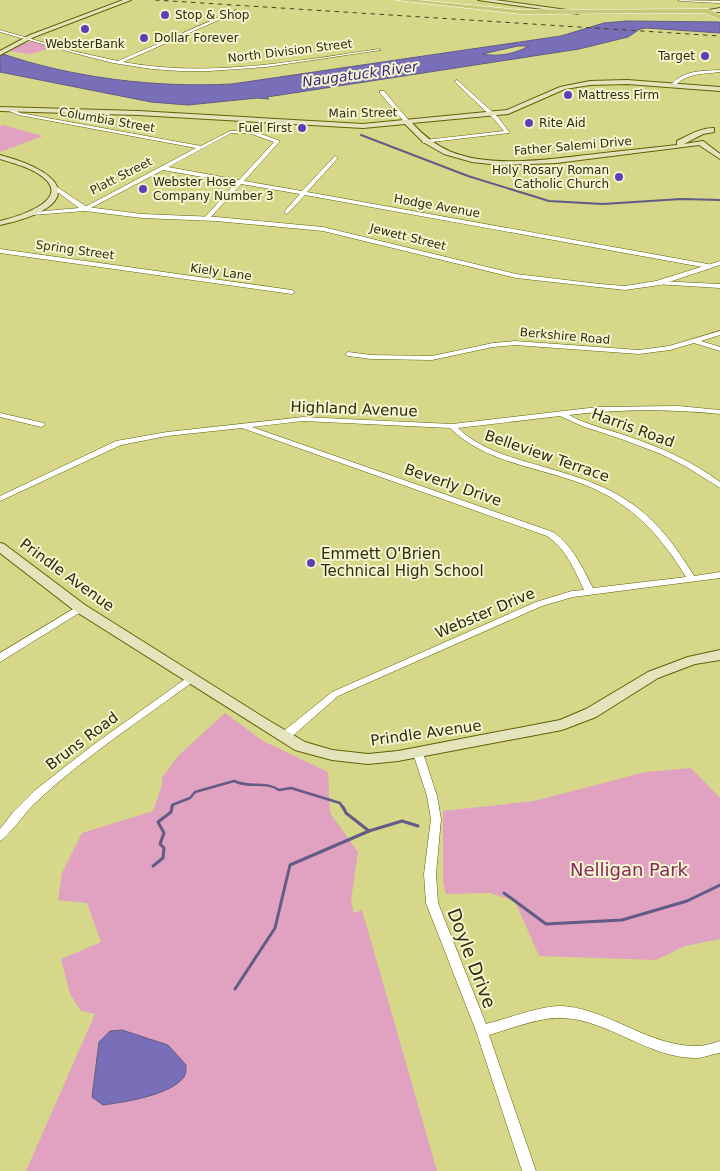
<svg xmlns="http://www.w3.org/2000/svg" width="720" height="1171" viewBox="0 0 720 1171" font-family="'DejaVu Sans',sans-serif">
	<rect width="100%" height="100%" fill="#d6d788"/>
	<g fill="#e0a2c0">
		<polygon points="34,41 55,47 31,54 8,51 19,44"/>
		<polygon points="3,125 43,136 0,152 0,126"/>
		<polygon points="225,713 263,741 328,772 330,813 358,852 351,901 354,913 362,910 437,1171 26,1171 95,1014 81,1011 70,994 61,959 101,942 87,903 58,900 62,873 82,833 153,811 162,785 162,778 178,756"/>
		<polygon points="691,768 720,798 720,939 685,946 656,960 539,956 515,901 490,893 446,894 443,882 443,811 534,801 646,772"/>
	</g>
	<g fill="#796fb9" stroke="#625b85" fill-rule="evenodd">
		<path d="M627,21L720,22V33L646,28L640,29L628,37L579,49L267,97L269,99L257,98L188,105L151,102L0,72V53C72,78 156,88 232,84L561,36L604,23ZM518,46H529C514,54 500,57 482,54Z"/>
		<path d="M122,1030L168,1045L186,1065C186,1069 186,1074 184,1077C171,1095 125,1102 103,1105L92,1097L99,1042L110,1031Z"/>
	</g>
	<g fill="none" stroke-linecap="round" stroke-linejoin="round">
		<polyline stroke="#625b85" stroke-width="2" points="361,135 468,176 549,201 603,204 681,199 720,200"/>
		<path stroke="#625b85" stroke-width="2.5" d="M172,808V805L190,798L195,792L234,781C251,789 264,780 279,790L291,788L340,803L343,808"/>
		<g stroke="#625b85" stroke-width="3">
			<polyline points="343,807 346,813 369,831"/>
			<polyline points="153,866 163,858 164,848 160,844 164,833 158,822 171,812 172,807"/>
			<polyline points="504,893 546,924 622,920 687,901 720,885"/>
			<polyline points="235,989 275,928 290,865 369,831 402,821 418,826"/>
		</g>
		<defs>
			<g id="minor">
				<polygon points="678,0 720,1 720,3 680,1"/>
				<path d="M236,10L237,12L123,62C208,78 295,61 379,49L381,50L266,67L209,71H180L152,69L113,63L74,53L0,32V30L77,52L118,61Z"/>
				<path d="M720,70V72C704,74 686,73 675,86L671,85C683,70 702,71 720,70Z"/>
				<polygon points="457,80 498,117 509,132 509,133 423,143 423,141 425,140 504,131 494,119 455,82 455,81"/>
				<polygon points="380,91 384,91 410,122 410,124 406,124 380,93"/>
				<path d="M9,109H13L20,113L201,146L230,131L250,130L280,141L244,181L302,191L335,156L337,157V159L307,192L708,264L711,266L708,268L305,195L287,214L284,212L300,194L241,184L209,219H205V217L236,183L163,170L85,211L83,210V208L196,148L19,115L9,111ZM231,133H249L274,142L239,180L168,167Z"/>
				<polygon points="0,249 292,290 295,292 292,294 0,253"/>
				<polygon points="657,281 720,284 720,288 655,284 654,283"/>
				<polygon points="720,331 720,335 701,341 720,347 720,351 694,343 670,350 639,354 515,345 493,347 432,360 371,359 348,356 345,354 348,352 371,355 432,356 493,343 515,341 639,350 669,346"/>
				<path d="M678,406L720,410V414C670,409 619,409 569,415C587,425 607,429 627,436C660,447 692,461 720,482V488L685,466L661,454L624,440L582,426L560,416L458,428C481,450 513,458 544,467C620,488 652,507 694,576L720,572V578L573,597L542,606L338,696L288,740H280L279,737L280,734L332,692L536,602L572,591L584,590C574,569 567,550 547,536L242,428L167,436L121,445L0,501V496L116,441L167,432L303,417L452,424L598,407ZM303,421L450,428C482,459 524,465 565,478C622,495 655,526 686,577L593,588C582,567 573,546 553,532L252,427Z"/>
				<polygon points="0,413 44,423 45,425 41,427 0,417"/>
				<path d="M191,676L194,677L196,679L194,681C141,720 81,759 33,805C26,812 6,839 0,841V829L14,811L34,791L93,745L188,677Z"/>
				<path d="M418,749L422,750L423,753L437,796L441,819L436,874L438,903L486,1024C507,1019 541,1005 563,1006C611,1010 649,1047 698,1046C705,1046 713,1043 720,1041V1053C713,1054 705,1057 698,1058C649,1059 611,1021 564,1018C543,1016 510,1029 489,1035L536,1171H522L476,1031L426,903L424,874L431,819L427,796L413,753L414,750Z"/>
			</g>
			<g id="tertiary">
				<polygon points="54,185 87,207 142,214 216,217 323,227 516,274 600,284 625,286 656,281 720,261 720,265 660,285 625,290 516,278 323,231 216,221 142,218 85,211 32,215 31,214 34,212 79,208 52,188 51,187"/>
				<polygon points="80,605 84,606 85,608 84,610 0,662 0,653"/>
			</g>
			<g id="secondary">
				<polygon points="123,0 131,0 34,37 0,55 0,51 30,35"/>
				<polygon points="478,0 495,0 581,12 578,14"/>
				<polygon points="720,8 720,12 707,13 704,11"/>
				<path d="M627,80L720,87V91L627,84L590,85L565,89L508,114L412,123C423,135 434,144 449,151C493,170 557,158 604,153C628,150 653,148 677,145V141C689,135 700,128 714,128V132L703,134L684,144L703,141L720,154V159L699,145L556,163L500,165L472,162L444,154L423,142L405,124L363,128L138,115L0,111V107L138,111L363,124L507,110L560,87L590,81Z"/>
				<path d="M0,155C75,175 80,208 0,225V221C21,216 78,198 37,173C26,166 12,163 0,159Z"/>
				<polygon points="0,543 4,544 85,605 263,717 305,742 332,750 368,754 398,751 560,720 586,709 648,672 688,657 720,650 720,660 695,664 658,678 596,717 562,730 398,761 368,764 332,760 295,750 75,611 0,553"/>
			</g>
			<polygon id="primary" points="396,0 418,0 521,10 707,9 720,15 720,20 706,13 521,14"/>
		</defs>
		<use href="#minor" stroke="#626006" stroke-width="1"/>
		<use href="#tertiary" stroke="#626006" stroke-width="1"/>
		<use href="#secondary" stroke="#626006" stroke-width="2"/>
		<use href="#primary" stroke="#fff" stroke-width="1"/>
		<use href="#minor" fill="#fff" fill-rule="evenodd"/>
		<use href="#tertiary" fill="#fff" fill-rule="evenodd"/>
		<use href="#secondary" fill="#e4e4bc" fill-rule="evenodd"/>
		<use href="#primary" fill="#cac879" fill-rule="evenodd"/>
		<polyline stroke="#41411b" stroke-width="1" stroke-dasharray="4.5 4.5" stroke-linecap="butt" points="155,0 720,36"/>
	</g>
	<g fill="#5c3fb7" stroke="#f4f5ce" stroke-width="2">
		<circle cx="165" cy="15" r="5"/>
		<circle cx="85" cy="29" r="5"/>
		<circle cx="144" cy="38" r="5"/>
		<circle cx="705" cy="56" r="5"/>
		<circle cx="568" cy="95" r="5"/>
		<circle cx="529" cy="123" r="5"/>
		<circle cx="302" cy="128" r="5"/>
		<circle cx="619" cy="177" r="5"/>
		<circle cx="143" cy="189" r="5"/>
		<circle cx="311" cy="563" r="5"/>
	</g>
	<g text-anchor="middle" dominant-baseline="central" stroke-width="4" stroke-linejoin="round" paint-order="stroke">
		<g font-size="12" fill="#2d2d0c" stroke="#f4f5ce" text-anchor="start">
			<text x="175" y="15">Stop &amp; Shop</text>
			<text x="154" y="38">Dollar Forever</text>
			<text x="85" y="44" text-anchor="middle">WebsterBank</text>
			<text x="695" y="56" text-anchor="end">Target</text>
			<text x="578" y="95">Mattress Firm</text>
			<text x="539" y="123">Rite Aid</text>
			<text x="292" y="128" text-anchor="end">Fuel First</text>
			<text x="609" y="170" text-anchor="end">Holy Rosary Roman<tspan x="609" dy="14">Catholic Church</tspan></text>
			<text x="153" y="182">Webster Hose<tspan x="153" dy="14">Company Number 3</tspan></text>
		</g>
		<g font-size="12" fill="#2d2d0c" stroke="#f4f5ce">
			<text transform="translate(290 51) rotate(-7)">North Division Street</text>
			<text transform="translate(363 113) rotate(-1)">Main Street</text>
			<text transform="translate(107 120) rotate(10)">Columbia Street</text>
			<text transform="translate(573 146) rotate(-5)">Father Salemi Drive</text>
			<text transform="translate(121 176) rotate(-27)">Platt Street</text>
			<text transform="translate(437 206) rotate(10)">Hodge Avenue</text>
			<text transform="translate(408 237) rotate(14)">Jewett Street</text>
			<text transform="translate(75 250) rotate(8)">Spring Street</text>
			<text transform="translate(221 272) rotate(8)">Kiely Lane</text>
			<text transform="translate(565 336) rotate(5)">Berkshire Road</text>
		</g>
		<g font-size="14" font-style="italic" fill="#3c267f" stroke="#f4f5ce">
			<text transform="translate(360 74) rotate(-8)">Naugatuck River</text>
		</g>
		<g font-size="15" fill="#2d2d0c" stroke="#f4f5ce">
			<text transform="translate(354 409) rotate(2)">Highland Avenue</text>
			<text transform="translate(633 428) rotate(20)">Harris Road</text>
			<text transform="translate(547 456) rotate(19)">Belleview Terrace</text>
			<text transform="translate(453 485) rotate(19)">Beverly Drive</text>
			<text transform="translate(67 575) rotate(36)">Prindle Avenue</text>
			<text transform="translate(485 613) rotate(-23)">Webster Drive</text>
			<text transform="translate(426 733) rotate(-8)">Prindle Avenue</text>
			<text transform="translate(82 741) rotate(-37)">Bruns Road</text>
		</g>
		<g font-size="15" fill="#2d2d0c" stroke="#f4f5ce" text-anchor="start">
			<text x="321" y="554">Emmett O'Brien<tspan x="321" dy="17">Technical High School</tspan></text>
		</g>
		<g font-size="18" fill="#85265e" stroke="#f4f5ce">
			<text x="629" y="869">Nelligan Park</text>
		</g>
		<g font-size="18" fill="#2d2d0c" stroke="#f4f5ce">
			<text transform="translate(472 958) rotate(69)">Doyle Drive</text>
		</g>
	</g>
</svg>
